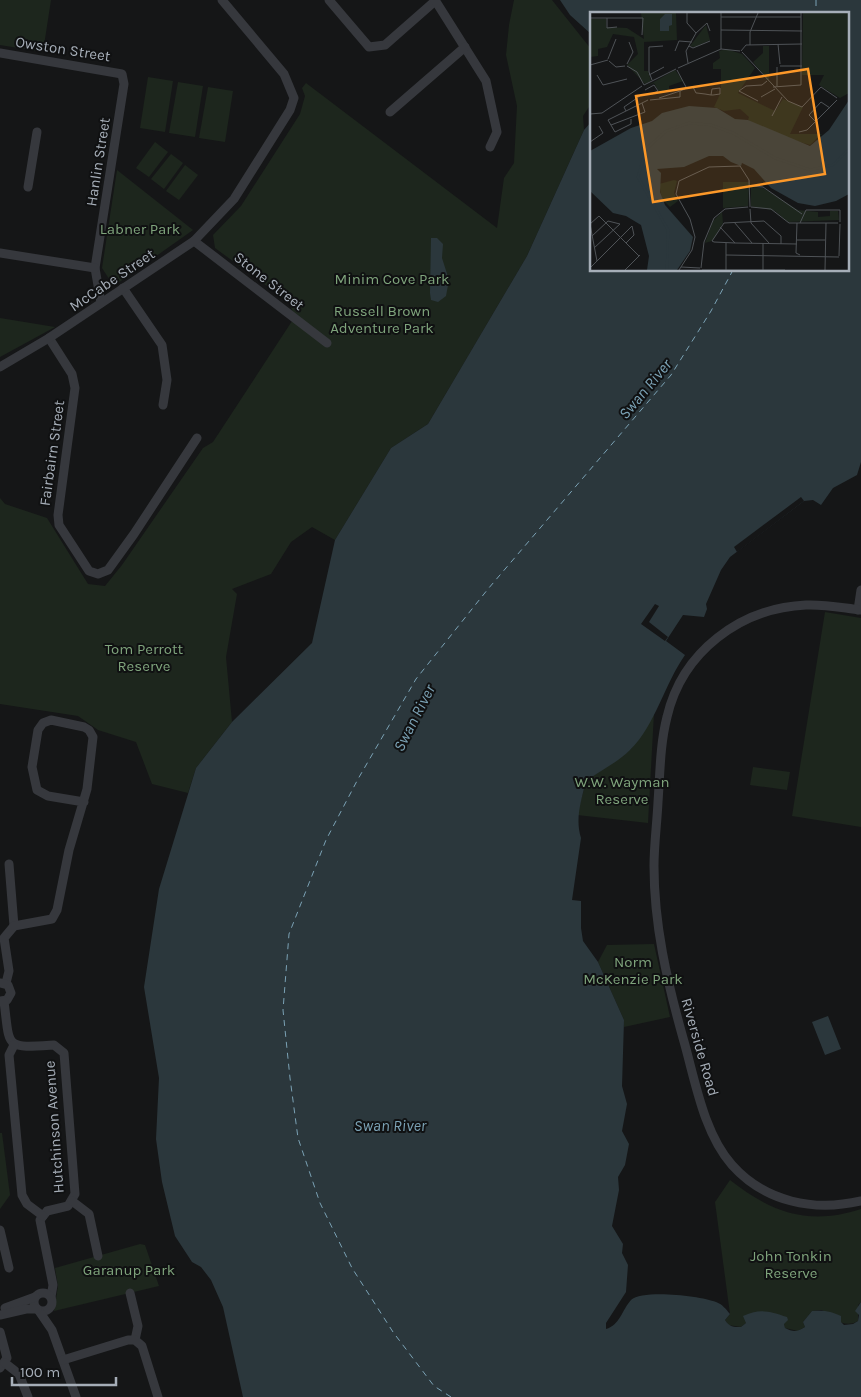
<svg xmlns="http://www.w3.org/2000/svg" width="861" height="1397" viewBox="0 0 861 1397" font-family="Karla,sans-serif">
	<rect width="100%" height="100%" fill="#151617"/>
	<g fill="#1d261d">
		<polygon points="0,0 51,0 43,52 0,45"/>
		<polygon points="514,0 552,0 591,49 591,104 583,116 584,130 527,256 428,424 391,448 335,540 312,527 291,542 271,574 232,589 237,594 226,657 232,722 196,768 188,793 152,784 136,742 98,730 78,716 0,704 0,498 5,504 47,518 88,584 105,586 122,565 203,448 213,442 294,318 290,303 215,248 213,235 241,206 300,114 305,96 302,88 306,83 497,228 504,178 514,163 517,106 506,55 509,25"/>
		<polygon points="148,77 173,81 165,132 140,128"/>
		<polygon points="178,82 203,86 195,137 169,133"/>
		<polygon points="208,87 233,91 225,142 199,138"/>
		<polygon points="155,142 168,152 149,177 136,168"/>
		<polygon points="171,154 183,163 164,189 151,179"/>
		<polygon points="185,165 198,175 179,200 166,191"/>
		<polygon points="117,170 193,230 118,283 111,282 102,268"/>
		<polygon points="0,318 55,327 0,357"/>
		<polygon points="825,612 861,618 861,827 792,816"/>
		<polygon points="654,713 648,823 577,815 586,781 631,749"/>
		<polygon points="753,767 790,772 787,790 750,785"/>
		<polygon points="654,944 670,1017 624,1027 624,1020 598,962 607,945"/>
		<polygon points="0,1133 2,1133 10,1195 0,1209"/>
		<path d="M730,1180C772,1213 809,1226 861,1209V1302L858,1305V1321C844,1329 834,1318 822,1310L812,1311L803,1322L805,1327L798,1331L785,1328L784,1324L746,1323L741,1327L728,1325L725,1320L730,1314L715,1202Z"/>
		<polygon points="140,1244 145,1245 159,1286 54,1311 58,1286 55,1268"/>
	</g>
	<g fill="#2b373c">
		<path d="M560,0H861V462L857,475L833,488L821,505L813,500L804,501L730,557L721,570L706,604L707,609L704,617L683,615L666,641L685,655C665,683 655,726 630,750C618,762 600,771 586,781C581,801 575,819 581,838L572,900L581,901V928L583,941L598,962L624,1020L622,1086L627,1104L622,1131L629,1144L625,1165L618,1177L619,1190L612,1226L623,1244L622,1253L628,1265L626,1292L606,1323V1329C620,1325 622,1310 631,1300C643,1289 701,1296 716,1302C722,1304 726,1309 730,1314L725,1320C729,1327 734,1327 741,1327L746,1323L743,1316C759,1308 770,1311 787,1317L788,1320L784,1324L785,1328C793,1332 797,1332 805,1327L803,1322L812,1311C824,1310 831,1311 841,1316V1322L844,1325L853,1324L858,1321L859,1315L855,1311L861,1302V1397H243L223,1307L211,1280L201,1267L192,1262L175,1236L162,1182L156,1139L159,1078L144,987L159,889L196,768L232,722L312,643L335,540L391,448L428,424L527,256L584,130L591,122V270H847V14H591V34L570,15Z"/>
		<polygon points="431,238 437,238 443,244 442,258 449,280 446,296 438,302 431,300 430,293"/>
		<polygon points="828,1016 841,1049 825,1055 812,1022"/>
	</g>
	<g fill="#151617">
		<polygon points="801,497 804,501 737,552 734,547"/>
		<polygon points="655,604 659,606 649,622 668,637 665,641 641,624"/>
	</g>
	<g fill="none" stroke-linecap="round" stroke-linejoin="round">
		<g stroke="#7ba2b5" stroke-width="1" stroke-dasharray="6 5" stroke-linecap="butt">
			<polyline points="816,0 816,14"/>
			<polyline points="451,1397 434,1386 393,1332 352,1268 320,1203 298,1138 290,1078 283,1010 289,934 326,840 358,779 416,679 488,589 671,375 711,311 733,270"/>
		</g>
		<g stroke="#36383d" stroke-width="9">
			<polyline points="329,0 369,47 385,45 435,1"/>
			<polyline points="435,0 486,81 497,132 490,147"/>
			<polyline points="0,53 122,74 124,84 95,268 101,303"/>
			<polyline points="390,112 465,47"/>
			<polyline points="28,187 37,132"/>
			<polyline points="194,241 327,343"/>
			<polyline points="0,253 95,268"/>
			<polyline points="123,288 162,345 167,380 163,405"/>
			<polyline points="49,338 72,374 75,388 58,515 59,525 89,571 98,574 108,570 134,534 197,438"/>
			<polyline points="0,367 49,338 194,241 234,199 290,110 294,98 284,74 222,0"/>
			<polyline points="858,610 861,590"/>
			<path d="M861,610C843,608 824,604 806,605C740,608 682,652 667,717C660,744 660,774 658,802C657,823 654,845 654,866C654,925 667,981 683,1038C695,1079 703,1132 732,1165C765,1202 814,1212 861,1201"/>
			<polyline points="9,864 14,926"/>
			<polyline points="6,983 9,971 4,938 14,926 52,919 57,910 69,850 87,789 93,737 89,730 84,727 51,720 43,723 38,730 32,767 37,790 48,796 84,802"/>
			<polyline points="0,1001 7,1000 11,993 8,985 1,983"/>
			<path d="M4,1001C10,1049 4,1048 54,1045L64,1053L75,1194L68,1206L47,1211L40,1220L53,1285L51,1297"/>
			<polyline points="14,1045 9,1055 22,1195 27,1204 43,1216"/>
			<polyline points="72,1201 89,1214 98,1256"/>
			<polyline points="0,1230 9,1268"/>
			<circle cx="43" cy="1302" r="9"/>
			<polyline points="130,1293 138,1326 135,1340"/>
			<polyline points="5,1308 35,1297"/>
			<polyline points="39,1311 52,1330 76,1397"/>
			<polyline points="0,1315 26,1309 37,1309"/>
			<polyline points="0,1332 7,1358 0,1368"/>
			<polyline points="63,1360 128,1340 135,1340 142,1346 158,1397"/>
			<polyline points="5,1363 19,1374 28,1397"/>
		</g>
	</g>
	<g text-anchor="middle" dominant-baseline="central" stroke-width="4" stroke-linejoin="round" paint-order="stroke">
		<g font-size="15" fill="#a6aeb8" stroke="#101112">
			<text transform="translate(63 49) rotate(9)">Owston Street</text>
			<text transform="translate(98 162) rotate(-81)">Hanlin Street</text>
			<text transform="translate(112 280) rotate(-34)">McCabe Street</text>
			<text transform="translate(269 281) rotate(38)">Stone Street</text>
			<text transform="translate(52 453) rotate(-82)">Fairbairn Street</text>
			<text transform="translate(700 1047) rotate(74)">Riverside Road</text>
			<text transform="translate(54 1127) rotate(-94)">Hutchinson Avenue</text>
		</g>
		<g font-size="15" fill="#7fa47c" stroke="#101112">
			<text x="140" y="229">Labner Park</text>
			<text x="392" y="279">Minim Cove Park</text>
			<text x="382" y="311">Russell Brown<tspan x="382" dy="17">Adventure Park</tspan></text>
			<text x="144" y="649">Tom Perrott<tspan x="144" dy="17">Reserve</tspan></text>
			<text x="622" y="782">W.W. Wayman<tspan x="622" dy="17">Reserve</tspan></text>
			<text x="633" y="962">Norm<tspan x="633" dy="17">McKenzie Park</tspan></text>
			<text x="791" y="1256">John Tonkin<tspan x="791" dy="17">Reserve</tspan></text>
			<text x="129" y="1270">Garanup Park</text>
		</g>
		<g font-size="16" font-style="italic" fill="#7ba2b5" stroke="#101112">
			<text transform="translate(645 389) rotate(-50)">Swan River</text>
			<text transform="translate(414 718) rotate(-63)">Swan River</text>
			<text x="390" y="1125">Swan River</text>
		</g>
	</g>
	<g transform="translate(590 12)">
		<rect width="259" height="259" fill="#151617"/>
		<path d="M51,1H86L87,28L54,30V59H58L61,69L55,72L37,53L48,42L44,25L23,22L17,35L8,37V44L0,45V7H16V15L37,16L54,27ZM213,1H259V81L250,86L229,73L234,63H212ZM116,13L120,28L105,35L100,34ZM173,34H179V70L163,50L173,41ZM136,37L152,42L165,56L148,81L185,99L193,87L213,95L200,122H232L220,133L213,131L174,118L158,108L159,105L150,97L134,99L124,95L131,80V57H123V51L130,46L129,39ZM85,58L93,69L79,74V79L69,80L64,71L55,75ZM84,168L87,169L84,181L88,189L80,195L72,187L69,172ZM133,170H159L158,194L133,196ZM161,175L173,176L208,198L228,200V205L240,204V199H248L249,208L198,210L185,199L161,194ZM132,200L133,211L122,229L115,231L123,209Z" fill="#1d261d"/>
		<path d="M75,2H82V13L79,14V19H70V7ZM259,88V182L246,189L225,194L208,191L181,176L164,157L152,151L151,154L141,150L133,144H119L94,155L67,157L71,161L70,180L75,193L103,225L100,239L87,258H57L59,244L51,213L36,204L23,201L0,179V139L41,116L62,109L72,101L99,94L127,96L145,107L158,108L220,134L239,118Z" fill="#2b373c"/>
		<path fill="none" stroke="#2b373c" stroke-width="2.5" d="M77,258L78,218L48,165L56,137L76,119L99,111L121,113L143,121L185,146L220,158L243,153L259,137"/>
		<path fill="none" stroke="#4f5357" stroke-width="1" d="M97,1V11L106,21M131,5H211M0,6H53L52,23M17,6V16L27,15M131,18L212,19M188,32L190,52M160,33V20L168,1M99,34L103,36L120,29M131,37V1M85,39L89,29L102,30M151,39L156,33L212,32M152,40L198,89L212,95L231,75L247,86M18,47L26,27M19,49L26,55L35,54M98,51L96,39L106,21L117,11L120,19M37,52L43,40L39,30M0,53L18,48M37,54L47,60L54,73M190,54H212M88,56L131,37L150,39M87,58L96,75M7,63L13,73L37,67M59,63L74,55M62,68L59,60V35L73,34M54,73L86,57M187,74V55M183,75L211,73V1M97,76L103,75L106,81H107L115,82L121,83H123L130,82V76L122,77L121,83M55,78L64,73L68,79L62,82M171,85L185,77M69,86L90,79M60,88L90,85V79L95,77M168,89L149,79L156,74L172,73L177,69M36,99L34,95L50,84M0,102L12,101L52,74M182,104L192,85M18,108L58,88M18,108L25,120L41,112V107M226,110L219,103L231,90L240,96M21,113L55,100L52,91M209,120L217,118L247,88M0,130L13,121L9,114M160,174L173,175L212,202M161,195L181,197L199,211H248M160,197L161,211L179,231M144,210L162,231M207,211L206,241L210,243M210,211L216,198H250V210M0,212L9,204L49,244M0,212L7,249M130,215L145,231M2,224L18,209L30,212M207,228H235M173,231V258M191,232V224L174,209L134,211L122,229L124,230L145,231L207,232M4,236L30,212M136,243L249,245M249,244L250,212M91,255L110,256M0,256L42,214L44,223L36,231M111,256L114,230L124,206L135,197L158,195M35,258L50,243M89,258L102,238L105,225L100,207L86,182L89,169L119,155L150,154L159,168L160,195M112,258H195M136,258V231M235,258L236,211"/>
		<path fill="#fc9829" fill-opacity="0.15" stroke="#fc9829" stroke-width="2.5" d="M218,57L235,162L63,190L46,84Z"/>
		<rect width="259" height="259" fill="none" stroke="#a6aeb8" stroke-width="2.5"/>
	</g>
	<path d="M12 1377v8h104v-8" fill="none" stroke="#a6aeb8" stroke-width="2.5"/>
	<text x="20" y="1377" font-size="15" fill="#a6aeb8" stroke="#101112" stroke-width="4" paint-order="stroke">100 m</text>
</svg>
